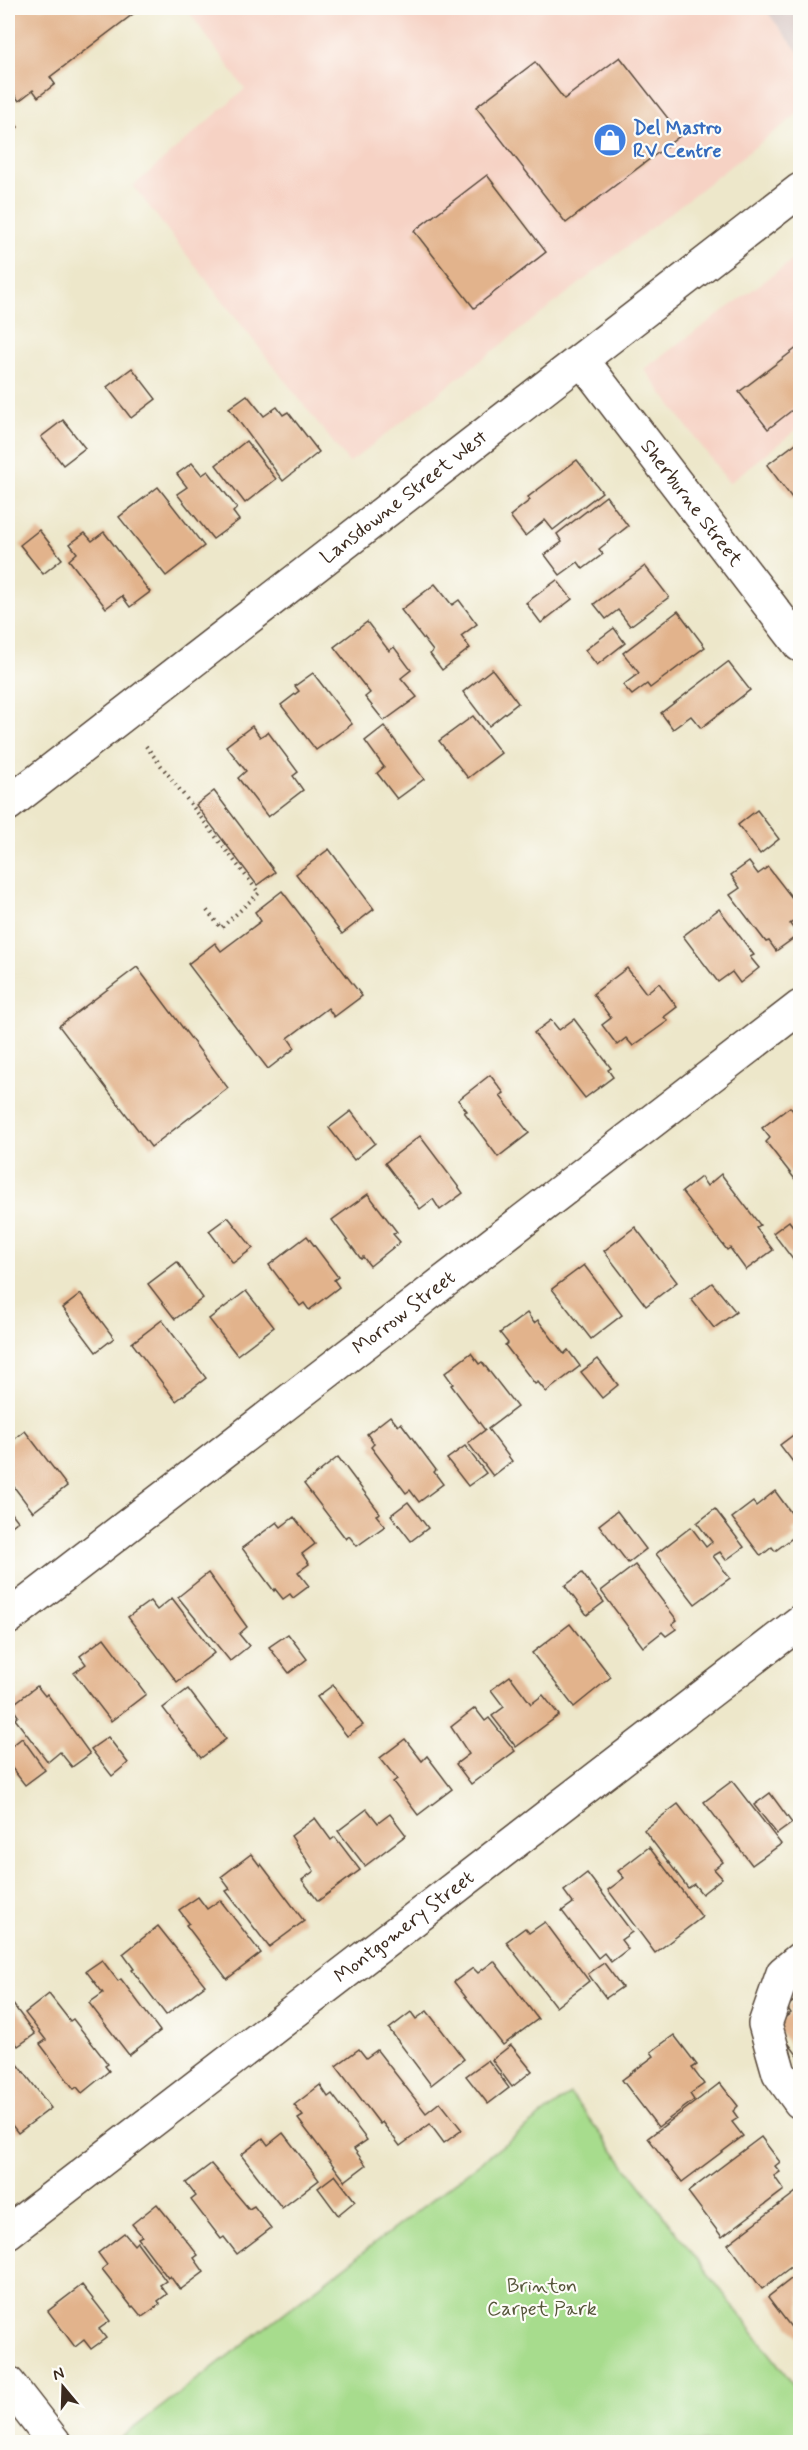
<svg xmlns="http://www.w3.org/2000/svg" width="808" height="2450" viewBox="0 0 808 2450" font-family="Mynerve,sans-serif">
	<rect width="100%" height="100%" fill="#fdfcf7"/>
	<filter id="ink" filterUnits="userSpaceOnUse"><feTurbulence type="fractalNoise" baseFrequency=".0167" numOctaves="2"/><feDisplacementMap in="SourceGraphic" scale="12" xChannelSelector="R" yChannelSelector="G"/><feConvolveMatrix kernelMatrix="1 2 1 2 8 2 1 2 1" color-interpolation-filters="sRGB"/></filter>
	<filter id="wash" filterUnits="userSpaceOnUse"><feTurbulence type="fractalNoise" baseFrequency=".008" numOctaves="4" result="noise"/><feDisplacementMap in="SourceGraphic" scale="24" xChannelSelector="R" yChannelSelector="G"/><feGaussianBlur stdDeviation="1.35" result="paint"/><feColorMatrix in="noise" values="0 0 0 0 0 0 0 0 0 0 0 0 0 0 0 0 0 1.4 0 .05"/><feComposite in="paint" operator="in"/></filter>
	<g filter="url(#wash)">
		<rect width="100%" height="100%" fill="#ede7ca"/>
		<g fill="#f6d2c4">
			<polygon points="186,8 764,8 800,54 800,112 349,463 133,186 245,89"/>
			<polygon points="800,255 800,427 729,483 644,369"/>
		</g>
		<polygon fill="#d1bfbe" points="764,8 800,8 800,54"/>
		<polygon fill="#a7dc8d" stroke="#718356" stroke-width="1.5" points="570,2094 800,2393 800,2442 120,2442 118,2440"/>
		<g id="blocks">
			<g fill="#e2b38c">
				<polygon points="14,8 141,8 50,77 55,84 38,97 33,90 19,101 8,86 8,13"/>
				<polygon points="620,57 681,135 566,223 476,107 535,62 564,99"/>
				<polygon points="8,113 18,127 8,135"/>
				<polygon points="487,175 546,252 474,308 414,231"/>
				<polygon points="798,347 800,350 800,404 768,429 739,392"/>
				<polygon points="132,368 156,399 131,418 107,387"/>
				<polygon points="247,395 264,416 277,407 283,415 288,412 319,452 283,481 229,408"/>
				<polygon points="63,420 85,448 63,465 41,437"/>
				<polygon points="800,440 800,491 792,498 767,465"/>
				<polygon points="246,441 276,479 245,503 216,465"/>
				<polygon points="577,460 602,492 553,530 545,520 525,536 510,516 530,500 528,497"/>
				<polygon points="192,463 202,475 208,471 237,508 233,512 239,520 213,539 177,494 187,487 177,474"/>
				<polygon points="158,487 204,546 166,576 119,517"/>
				<polygon points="606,496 628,526 599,549 603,554 583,569 578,562 560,575 545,555 562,542 557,534"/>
				<polygon points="39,530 62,559 43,574 20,545"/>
				<polygon points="104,532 150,592 130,607 122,596 106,608 69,560 77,553 70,544 85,533 92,541"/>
				<polygon points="645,566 669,597 630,626 618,610 606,619 594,604"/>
				<polygon points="557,580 572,599 541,623 526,603"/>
				<polygon points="435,584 452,605 459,600 477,624 461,636 470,648 442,670 430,654 433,651 401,610"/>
				<polygon points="678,611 705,647 650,688 647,684 632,695 623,685 639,673 623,653"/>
				<polygon points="367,622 389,651 394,647 411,670 401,678 417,697 384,721 365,697 370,693 334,647"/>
				<polygon points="614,628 625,643 597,665 585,650"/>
				<polygon points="728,662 750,690 701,728 691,716 673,729 661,713"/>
				<polygon points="492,669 518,703 489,726 463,692"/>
				<polygon points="313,673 352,724 316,750 281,705 299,691 295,686"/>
				<polygon points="473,716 501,753 468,778 439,741"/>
				<polygon points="252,726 260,737 268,732 298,772 293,776 303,790 268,817 238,778 246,771 226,746"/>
				<polygon points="384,726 424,779 397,799 377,773 384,767 365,741"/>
				<polygon points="214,791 275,872 257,885 196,805"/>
				<polygon points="757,810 779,839 760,854 738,825"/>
				<polygon points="329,849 374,909 342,934 296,874"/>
				<polygon points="749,862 758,874 768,867 800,908 800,916 790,924 798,935 776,951 769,941 766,942 730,895 740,888 731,875"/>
				<polygon points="282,891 362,996 334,1017 328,1008 288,1038 295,1048 268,1069 188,964 215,943 221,951 261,921 255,912"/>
				<polygon points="719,909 754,955 750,957 759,968 740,983 732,972 718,982 683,936"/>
				<polygon points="137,967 228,1088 151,1147 59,1026"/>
				<polygon points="627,968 646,993 659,983 677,1007 664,1017 668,1021 633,1046 626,1038 617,1045 602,1025 611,1018 593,994"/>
				<polygon points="574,1019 611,1068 608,1070 613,1077 585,1098 534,1033 551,1020 559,1030"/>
				<polygon points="490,1075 504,1093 500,1096 529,1133 498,1157 464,1112 467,1111 458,1100"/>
				<polygon points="790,1107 798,1117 800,1115 800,1181 798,1183 766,1142 770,1138 762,1128"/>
				<polygon points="351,1111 375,1143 354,1160 329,1128"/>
				<polygon points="420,1136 463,1193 440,1210 433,1199 420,1209 385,1163"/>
				<polygon points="721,1174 760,1225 756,1228 773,1250 746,1270 730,1248 727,1250 682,1192 701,1177 707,1186"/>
				<polygon points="368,1194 397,1232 393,1234 400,1242 370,1266 363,1257 361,1259 332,1220"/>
				<polygon points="228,1217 253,1248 233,1263 209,1231"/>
				<polygon points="789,1221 800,1236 800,1256 794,1261 773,1233"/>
				<polygon points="635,1227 677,1282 646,1306 604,1251"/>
				<polygon points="307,1236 338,1277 334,1280 339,1287 309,1310 304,1303 300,1306 269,1265"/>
				<polygon points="177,1262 203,1298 175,1319 148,1284"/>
				<polygon points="584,1265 622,1315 591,1339 552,1289"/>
				<polygon points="712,1283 736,1312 714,1328 691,1299"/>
				<polygon points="246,1291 274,1327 237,1355 209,1319"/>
				<polygon points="81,1294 114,1338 96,1352 63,1308"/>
				<polygon points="527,1313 534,1323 538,1320 564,1354 568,1350 580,1366 546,1392 538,1382 535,1384 505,1345 508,1343 500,1333"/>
				<polygon points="162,1320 206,1378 176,1401 132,1343"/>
				<polygon points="471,1353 479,1364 482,1362 517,1407 488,1429 512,1461 493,1476 468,1443 485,1430 451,1385 453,1384 445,1373"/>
				<polygon points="598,1359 618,1385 602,1398 581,1372"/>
				<polygon points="390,1416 398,1426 401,1423 436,1470 434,1472 443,1484 419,1502 410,1490 406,1493 371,1447 374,1444 367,1434"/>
				<polygon points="800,1430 800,1471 780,1445"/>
				<polygon points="25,1431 67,1486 33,1512 8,1479 8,1444"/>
				<polygon points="465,1446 486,1473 468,1486 447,1459"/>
				<polygon points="338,1457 380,1513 376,1515 385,1526 357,1546 349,1536 346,1539 304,1484"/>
				<polygon points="775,1491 800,1525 792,1532 795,1536 775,1551 772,1547 761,1556 732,1518 753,1502 756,1506"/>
				<polygon points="408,1502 428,1528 411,1541 391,1515"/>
				<polygon points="8,1508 18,1521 8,1529"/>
				<polygon points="715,1509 744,1547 726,1560 720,1552 713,1556 730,1578 695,1604 656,1554 691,1527 706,1547 712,1542 697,1523"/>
				<polygon points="617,1511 646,1549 628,1563 599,1525"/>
				<polygon points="294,1517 315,1544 302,1554 309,1564 298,1572 309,1586 293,1598 290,1594 283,1599 275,1589 274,1591 242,1548 277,1522 281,1527"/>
				<polygon points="635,1565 677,1620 672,1624 676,1629 666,1636 662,1632 643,1647 601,1591"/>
				<polygon points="208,1573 247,1627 239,1634 249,1646 230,1661 178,1597"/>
				<polygon points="582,1573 604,1602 587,1615 565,1586"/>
				<polygon points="172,1598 214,1653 177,1682 128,1617 150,1601 157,1610"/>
				<polygon points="570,1624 611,1677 574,1707 532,1653"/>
				<polygon points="288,1634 307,1659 289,1673 269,1647"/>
				<polygon points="104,1638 146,1694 111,1721 74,1673 86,1664 80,1656"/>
				<polygon points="510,1676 531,1704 543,1695 559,1715 516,1747 492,1716 504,1707 491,1690"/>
				<polygon points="333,1685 363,1725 347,1736 317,1697"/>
				<polygon points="37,1686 45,1696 47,1694 90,1754 72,1767 60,1752 48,1762 15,1719 18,1716 11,1706"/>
				<polygon points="188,1689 226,1739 201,1758 163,1708"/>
				<polygon points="475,1708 485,1721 489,1718 515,1751 471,1784 456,1764 469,1754 451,1727"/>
				<polygon points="108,1737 128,1763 112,1776 91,1749"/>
				<polygon points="22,1738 45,1770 25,1785 8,1763 8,1749"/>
				<polygon points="405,1739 422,1761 427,1756 452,1789 418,1815 393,1782 397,1779 380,1758"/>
				<polygon points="732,1781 781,1844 752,1865 704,1802"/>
				<polygon points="770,1793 792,1823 777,1834 754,1805"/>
				<polygon points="678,1804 723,1862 714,1869 722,1878 702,1894 694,1884 688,1888 644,1830"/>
				<polygon points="367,1809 378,1823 390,1814 406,1835 365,1866 338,1831"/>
				<polygon points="315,1818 331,1840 335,1837 360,1870 318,1901 302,1880 314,1871 291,1836"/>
				<polygon points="649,1847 702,1917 655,1953 608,1890 624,1878 618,1871"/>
				<polygon points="251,1854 260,1866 261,1864 304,1921 269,1947 226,1891 230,1889 221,1877"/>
				<polygon points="587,1873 632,1932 621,1940 628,1949 611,1962 604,1953 598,1958 562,1911 573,1903 564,1891"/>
				<polygon points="198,1897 207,1909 220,1900 261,1953 227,1979 186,1925 189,1923 179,1910"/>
				<polygon points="545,1922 589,1981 556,2007 506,1942 525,1928 529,1933"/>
				<polygon points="158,1926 205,1985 166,2015 132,1970 134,1969 123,1954"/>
				<polygon points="102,1960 118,1981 121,1979 160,2031 129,2055 89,2003 103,1993 86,1971"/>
				<polygon points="494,1961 538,2019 503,2045 454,1982 473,1968 478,1973"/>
				<polygon points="604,1963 622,1987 606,1998 588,1974"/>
				<polygon points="49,1994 70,2021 73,2019 108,2064 105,2066 109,2071 82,2093 77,2087 74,2089 40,2044 46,2040 25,2013"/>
				<polygon points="800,1996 800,2059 775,2025 791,2013 787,2007"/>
				<polygon points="12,2003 35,2034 18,2046 8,2033 8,2006"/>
				<polygon points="427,2011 464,2059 431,2085 389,2029 411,2012 416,2019"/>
				<polygon points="674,2035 697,2065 692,2068 704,2084 690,2094 694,2100 658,2127 622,2080 654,2056 651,2052"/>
				<polygon points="511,2045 532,2071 512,2087 492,2060"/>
				<polygon points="359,2049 366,2058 377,2050 426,2113 440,2102 462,2130 444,2143 430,2124 400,2146 382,2122 380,2124 336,2066"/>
				<polygon points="8,2051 51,2108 18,2133 8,2120"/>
				<polygon points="488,2060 509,2088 488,2104 466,2076"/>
				<polygon points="720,2083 738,2106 733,2111 738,2118 732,2122 743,2136 682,2182 648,2138"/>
				<polygon points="320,2085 328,2097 332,2094 367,2140 354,2149 366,2165 345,2181 298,2119 303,2116 294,2105"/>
				<polygon points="283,2133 319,2180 282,2208 241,2155 263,2138 268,2145"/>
				<polygon points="761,2137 780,2162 775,2166 780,2172 774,2176 784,2190 722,2237 688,2192"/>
				<polygon points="211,2164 249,2209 254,2206 271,2228 237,2254 224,2237 221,2239 191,2200 196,2196 186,2183"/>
				<polygon points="335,2175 355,2201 338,2215 318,2188"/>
				<polygon points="800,2189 800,2260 762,2289 728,2244"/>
				<polygon points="157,2204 198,2255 194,2258 204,2272 180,2290 170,2276 168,2278 138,2238 142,2236 132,2224"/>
				<polygon points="124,2233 134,2245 137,2242 166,2281 160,2285 167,2294 158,2301 160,2304 142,2317 133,2306 132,2307 102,2269 107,2265 98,2253"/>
				<polygon points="800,2272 800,2339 768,2297"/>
				<polygon points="82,2285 110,2321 99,2329 106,2338 91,2349 84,2340 75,2347 48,2311"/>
			</g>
		</g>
	</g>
	<g filter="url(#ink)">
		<use href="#blocks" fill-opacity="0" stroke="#564638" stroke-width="1.5"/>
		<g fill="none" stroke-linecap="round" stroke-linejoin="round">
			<defs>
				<g id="minor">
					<path id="s1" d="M582,360L800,645"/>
					<path id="s2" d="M8,1618L800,1007"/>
					<polyline points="800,1959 783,1973 765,2024 779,2073 800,2102"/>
					<path id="s3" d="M8,2232L800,1622"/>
					<polyline points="8,2383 54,2442"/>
				</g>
				<g id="major">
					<path id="s4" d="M8,804L800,190"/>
				</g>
			</defs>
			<use href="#minor" stroke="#564638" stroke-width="36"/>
			<use href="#major" stroke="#564638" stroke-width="36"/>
			<polyline stroke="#564638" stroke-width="4" stroke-dasharray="1.5 4.5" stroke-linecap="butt" points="146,746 259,893 221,928 205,908"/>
			<use href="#minor" stroke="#fff" stroke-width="33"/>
			<use href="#major" stroke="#fff" stroke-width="33"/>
		</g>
	</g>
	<defs>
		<symbol id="shop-disc" viewBox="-11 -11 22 22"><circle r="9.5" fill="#3f7fe0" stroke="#fdfcf7"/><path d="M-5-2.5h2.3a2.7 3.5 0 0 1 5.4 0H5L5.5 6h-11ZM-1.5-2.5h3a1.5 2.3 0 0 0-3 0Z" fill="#fff"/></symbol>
	</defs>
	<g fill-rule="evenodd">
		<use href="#shop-disc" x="591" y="121" width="38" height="38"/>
	</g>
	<g text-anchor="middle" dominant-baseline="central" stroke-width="4.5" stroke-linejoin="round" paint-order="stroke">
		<g font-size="20" font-weight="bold" fill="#366cbe" stroke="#fdfcf7" text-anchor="start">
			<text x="633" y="128">Del Mastro<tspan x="633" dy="23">RV Centre</tspan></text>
		</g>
		<g font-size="20" fill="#3b2a1e" stroke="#fdfcf7">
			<text stroke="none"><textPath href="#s4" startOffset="501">Lansdowne Street West</textPath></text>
			<text stroke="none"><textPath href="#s1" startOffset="180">Sherburne Street</textPath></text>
			<text stroke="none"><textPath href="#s2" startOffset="500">Morrow Street</textPath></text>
			<text stroke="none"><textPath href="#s3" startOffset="500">Montgomery Street</textPath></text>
		</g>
		<g font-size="20" fill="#56563a" stroke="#fdfcf7">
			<text x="542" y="2286">Brinton<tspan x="542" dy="23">Carpet Park</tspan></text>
		</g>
	</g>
	<rect width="808" height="2450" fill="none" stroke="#fdfcf7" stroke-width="30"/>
	<g transform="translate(63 2387) rotate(341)" stroke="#fdfcf7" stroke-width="4.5" paint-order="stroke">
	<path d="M0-4.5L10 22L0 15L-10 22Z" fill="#3b2a1e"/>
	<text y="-9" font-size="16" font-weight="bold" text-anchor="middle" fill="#3b2a1e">N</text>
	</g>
</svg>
